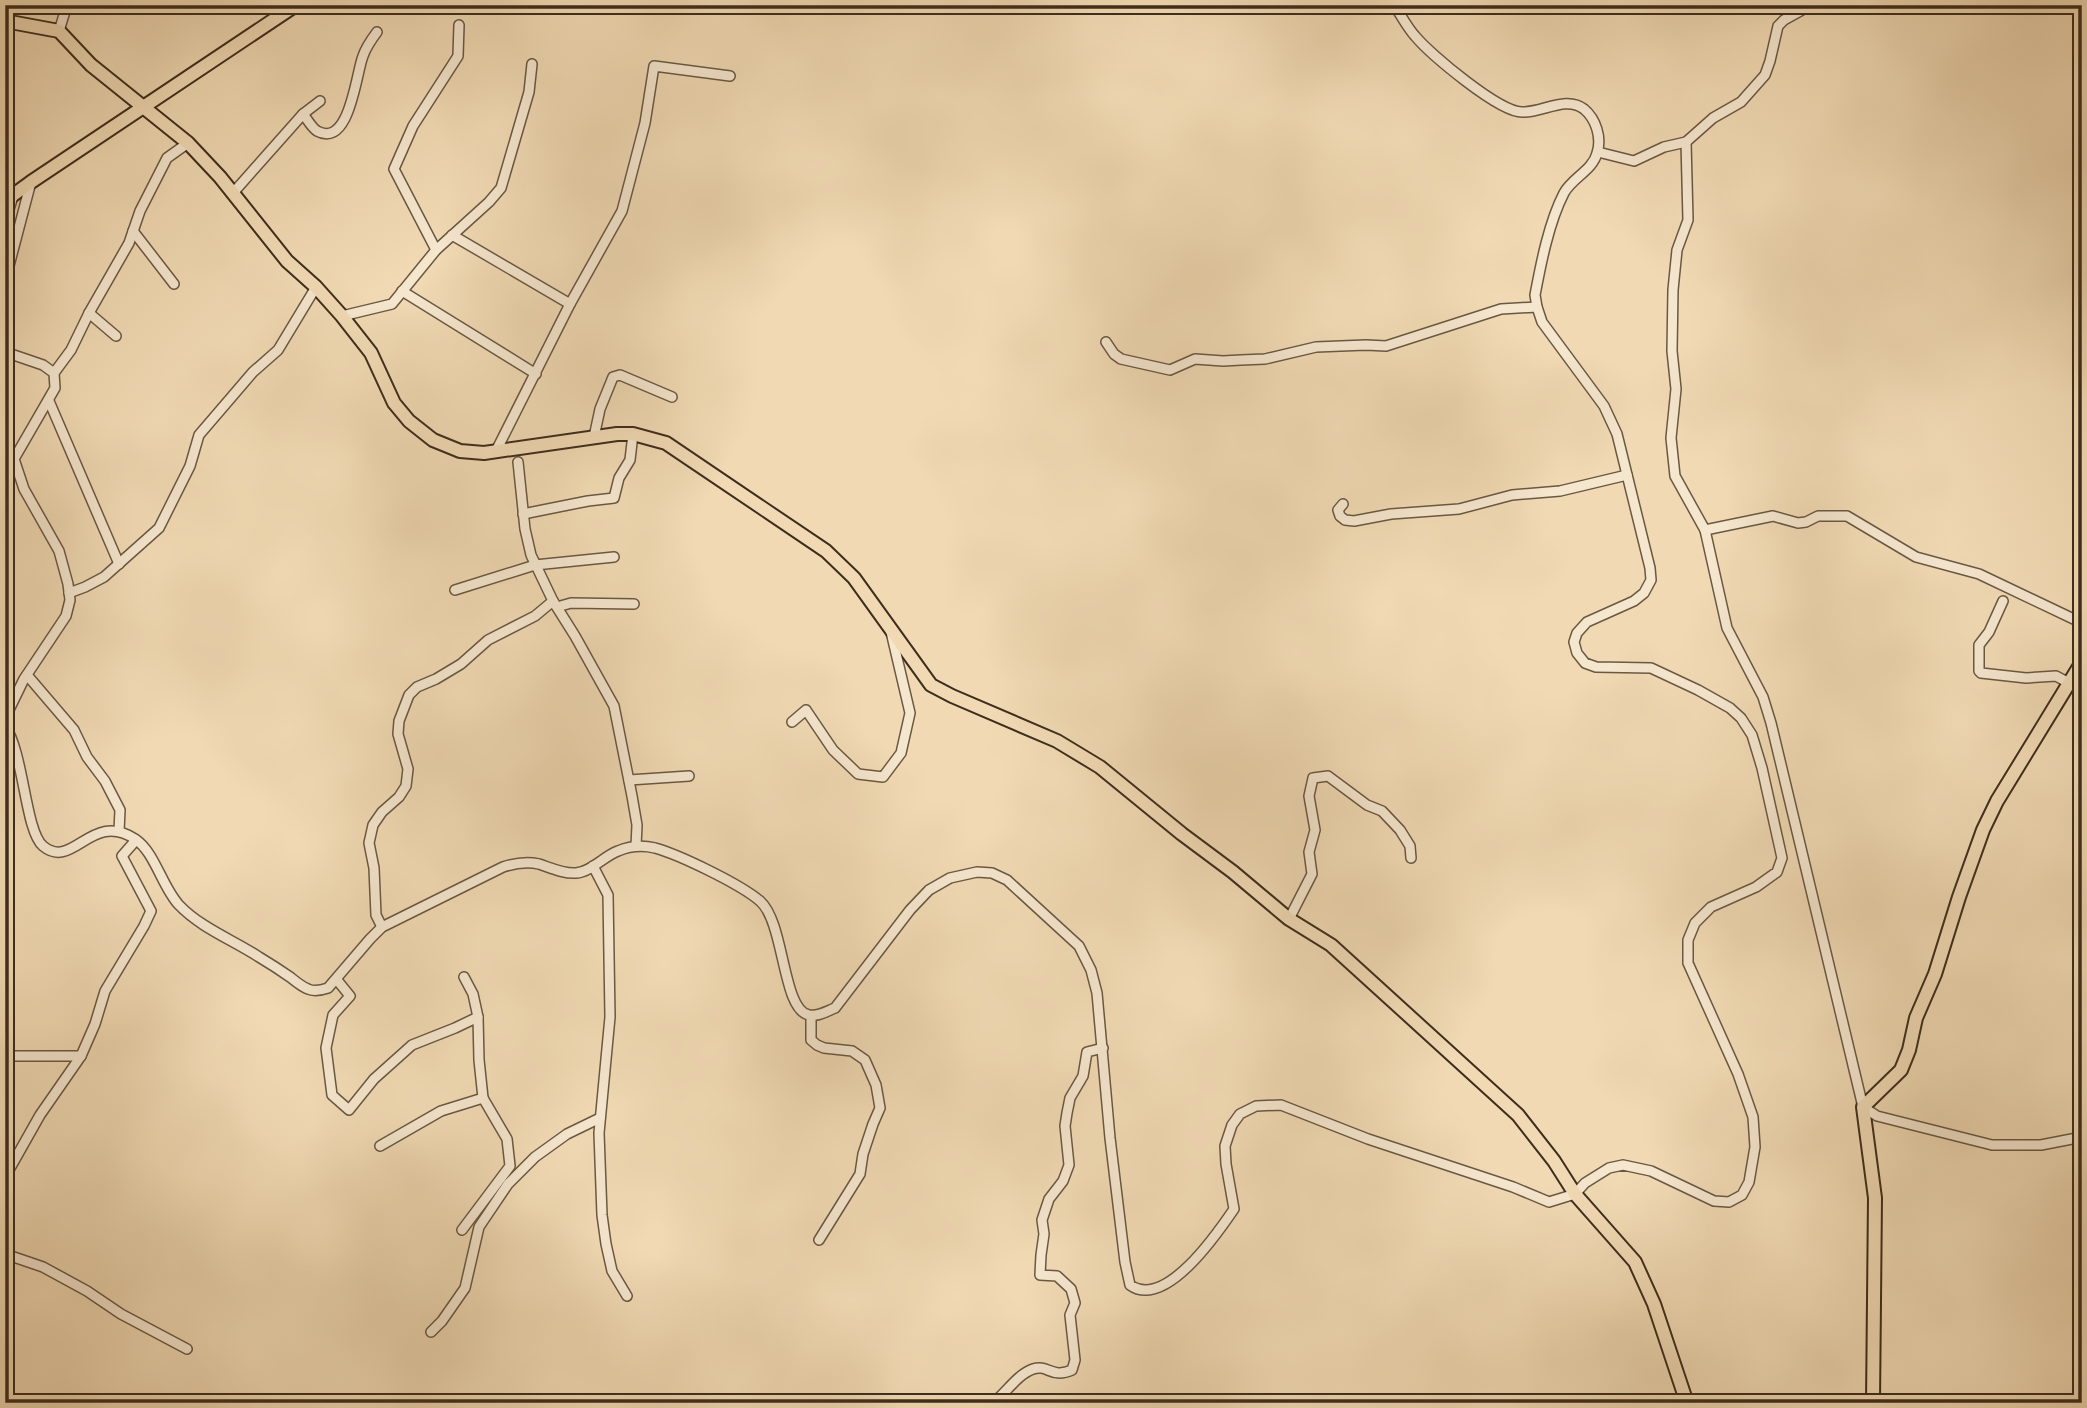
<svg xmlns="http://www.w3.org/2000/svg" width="2087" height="1408" viewBox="0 0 2087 1408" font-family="Alegreya,serif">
	<rect width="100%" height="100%" fill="#f0d9b3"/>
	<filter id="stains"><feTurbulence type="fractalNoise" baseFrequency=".00286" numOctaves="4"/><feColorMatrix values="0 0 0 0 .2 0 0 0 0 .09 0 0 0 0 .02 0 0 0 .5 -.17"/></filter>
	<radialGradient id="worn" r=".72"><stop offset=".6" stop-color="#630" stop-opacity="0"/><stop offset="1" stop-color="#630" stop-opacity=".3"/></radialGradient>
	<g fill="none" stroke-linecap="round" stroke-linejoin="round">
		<defs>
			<g id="minor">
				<polyline points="59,31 67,5"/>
				<polyline points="303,114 320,101"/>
				<polyline points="1686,142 1688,220 1677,250 1673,290 1672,351 1676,389 1671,438 1675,476 1705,530 1727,628 1763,697 1771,723 1863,1107 1877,1116 1992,1145 2041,1145 2082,1137"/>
				<polyline points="1598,152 1634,161 1664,147 1686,142 1713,118 1741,102 1765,75 1770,61 1778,26 1784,20 1802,10 1802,5"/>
				<path d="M233,193L303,114C307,119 312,128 317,131C350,149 356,73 363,56C366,47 371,40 377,32"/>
				<polyline points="5,223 13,196"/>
				<polyline points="133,231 174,284"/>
				<polyline points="452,235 570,304"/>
				<polyline points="436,250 394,169 413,126 458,56 459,25"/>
				<polyline points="5,281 31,182"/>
				<polyline points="402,291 536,374"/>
				<polyline points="89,313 116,336"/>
				<polyline points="342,316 392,304 436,250 489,202 501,188 529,92 532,64"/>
				<polyline points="1106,342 1114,354 1121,359 1170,370 1195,359 1223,361 1241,360 1265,359 1316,347 1366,345 1386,346 1501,309 1537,307"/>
				<polyline points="5,352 43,365 54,373 55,388 14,459 24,489 59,551 68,584 70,600 66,616 24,679 5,718"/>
				<polyline points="54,373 71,350 89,313 129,243 140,211 167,158 188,143"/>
				<polyline points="49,401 119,564"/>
				<polyline points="594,437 600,409 613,377 620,375 672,397"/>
				<polyline points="496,451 570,304 622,211 645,123 654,66 730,76"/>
				<polyline points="518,462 525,529 531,555 553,601 575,636 614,706 632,796 637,825 636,846"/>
				<polyline points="1343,504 1338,510 1340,516 1345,520 1354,521 1391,514 1459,509 1512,495 1560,491 1627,475"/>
				<polyline points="523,514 588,501 614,498 619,478 630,460 633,434"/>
				<polyline points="1705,530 1773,516 1798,523 1806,522 1818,516 1847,516 1916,557 1979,574 2082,623"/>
				<polyline points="455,590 535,565 614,557"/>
				<polyline points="69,593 85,587 104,577 159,528 190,466 199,435 253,372 278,350 316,287"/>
				<polyline points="2003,601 1989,632 1979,645 1979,671 1981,673 2026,678 2056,676 2069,683"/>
				<polyline points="557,607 571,603 634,604"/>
				<polyline points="27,675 74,730 87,757 105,781 120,810 119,831"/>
				<polyline points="792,722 806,710 833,750 858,774 883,777 901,753 910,713 891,632"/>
				<path d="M5,726C24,753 25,831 43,846C73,871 91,810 135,839C155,852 162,887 179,905C201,928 233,940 259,957C269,963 280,970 290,977C295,981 302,987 308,989C314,992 322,990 328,988L370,939L382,927L503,867C515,863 526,861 539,864C551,868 564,874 576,873C591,872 604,856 618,851C630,846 642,845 655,848C680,855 740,884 760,901C785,923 782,1010 809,1015C818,1017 827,1011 835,1008L910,910L929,890L950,878L977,872L992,873L1007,880L1079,946L1091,970L1097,993L1110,1138L1125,1262L1130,1285C1165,1310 1217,1234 1234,1209L1226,1164L1225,1146L1232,1125L1240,1114L1256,1106L1281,1105L1368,1139L1513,1187L1549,1202L1575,1194L1585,1183L1609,1168L1623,1165L1651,1171L1714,1201L1729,1202L1742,1195L1749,1182L1755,1147L1753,1117L1738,1074L1688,963V940L1695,923L1711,907L1756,887L1777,872L1782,858L1762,768L1752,735L1741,718L1730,708L1698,690L1651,668L1596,667L1585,663L1577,653L1574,642L1577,633L1587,622L1634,601L1644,593L1651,580L1650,568L1617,434L1604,406L1542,322L1537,307L1535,295C1541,263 1549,222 1564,193C1572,178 1593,170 1597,153C1602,138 1596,119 1584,109C1566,95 1542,113 1522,112C1499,112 1431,55 1415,36C1407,27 1401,15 1394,5"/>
				<polyline points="629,780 689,776"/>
				<polyline points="593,866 608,895 610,1017 599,1133 602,1215 606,1244 612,1271 627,1296"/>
				<polyline points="1289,919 1312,874 1309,852 1315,830 1309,796 1313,778 1328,776 1367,805 1382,811 1400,830 1410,846 1411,858"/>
				<polyline points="382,927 376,915 374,868 369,843 373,825 382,812 399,797 406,786 408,769 398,734 399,721 409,695 417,687 436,679 461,664 488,640 535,616 553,601"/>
				<polyline points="464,977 473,994 478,1017"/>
				<polyline points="337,980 350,996 333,1015 326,1048 332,1095 349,1110 374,1079 412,1045 455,1028 478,1017 479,1060 483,1098 441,1111 380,1146"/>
				<polyline points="811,1016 811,1040 817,1045 824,1048 852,1051 865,1060 876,1085 880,1108 873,1124 863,1154 860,1174 819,1240"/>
				<polyline points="5,1056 81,1056"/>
				<polyline points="5,1177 40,1115 81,1056 95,1024 105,991 144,926 151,911 122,856 136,840"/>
				<polyline points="462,1230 510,1166 507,1139 483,1098"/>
				<polyline points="5,1254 43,1267 87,1291 121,1314 187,1349"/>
				<polyline points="431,1332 442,1321 465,1288 479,1227 508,1184 535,1157 567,1134 600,1118"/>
				<path d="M993,1403C1006,1393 1018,1374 1033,1369C1048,1364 1051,1379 1072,1370L1075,1360L1070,1315L1075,1303L1071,1289L1057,1276L1040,1275L1041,1255L1044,1234L1042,1220L1049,1199L1063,1181L1069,1165L1065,1126L1067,1113L1070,1098L1083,1076L1087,1052L1103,1048"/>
			</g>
			<g id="major">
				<polyline points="5,21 59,31 91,65 188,143 220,177 287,261 316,287 342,316 371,353 394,403 409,421 433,440 460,451 484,453 617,434 633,434 666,443 826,551 854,578 931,685 952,696 1057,741 1100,767 1182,834 1233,872 1289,919 1331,945 1518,1115 1554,1161 1575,1194 1635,1262 1654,1304 1687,1403"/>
				<polyline points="5,201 31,182 296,5"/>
				<polyline points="1873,1403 1875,1198 1863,1107 1901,1070 1909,1050 1916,1018 1935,974 1959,897 1983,830 1997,801 2082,662"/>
			</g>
		</defs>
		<use href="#minor" stroke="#6a5842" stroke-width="12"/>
		<use href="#major" stroke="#3e2d1c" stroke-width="16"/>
		<use href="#minor" stroke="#f5e6ce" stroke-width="9"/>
		<use href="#major" stroke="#f0d9b3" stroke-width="12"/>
	</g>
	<rect width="2087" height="1408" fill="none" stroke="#f0d9b3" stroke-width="28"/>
	<rect x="7" y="7" width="2073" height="1394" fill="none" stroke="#3e2d1c" stroke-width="3.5"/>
	<rect x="14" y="14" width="2059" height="1380" fill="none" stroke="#3e2d1c" stroke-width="2"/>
	<rect width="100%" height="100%" filter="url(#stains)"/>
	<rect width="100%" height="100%" fill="url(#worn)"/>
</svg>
